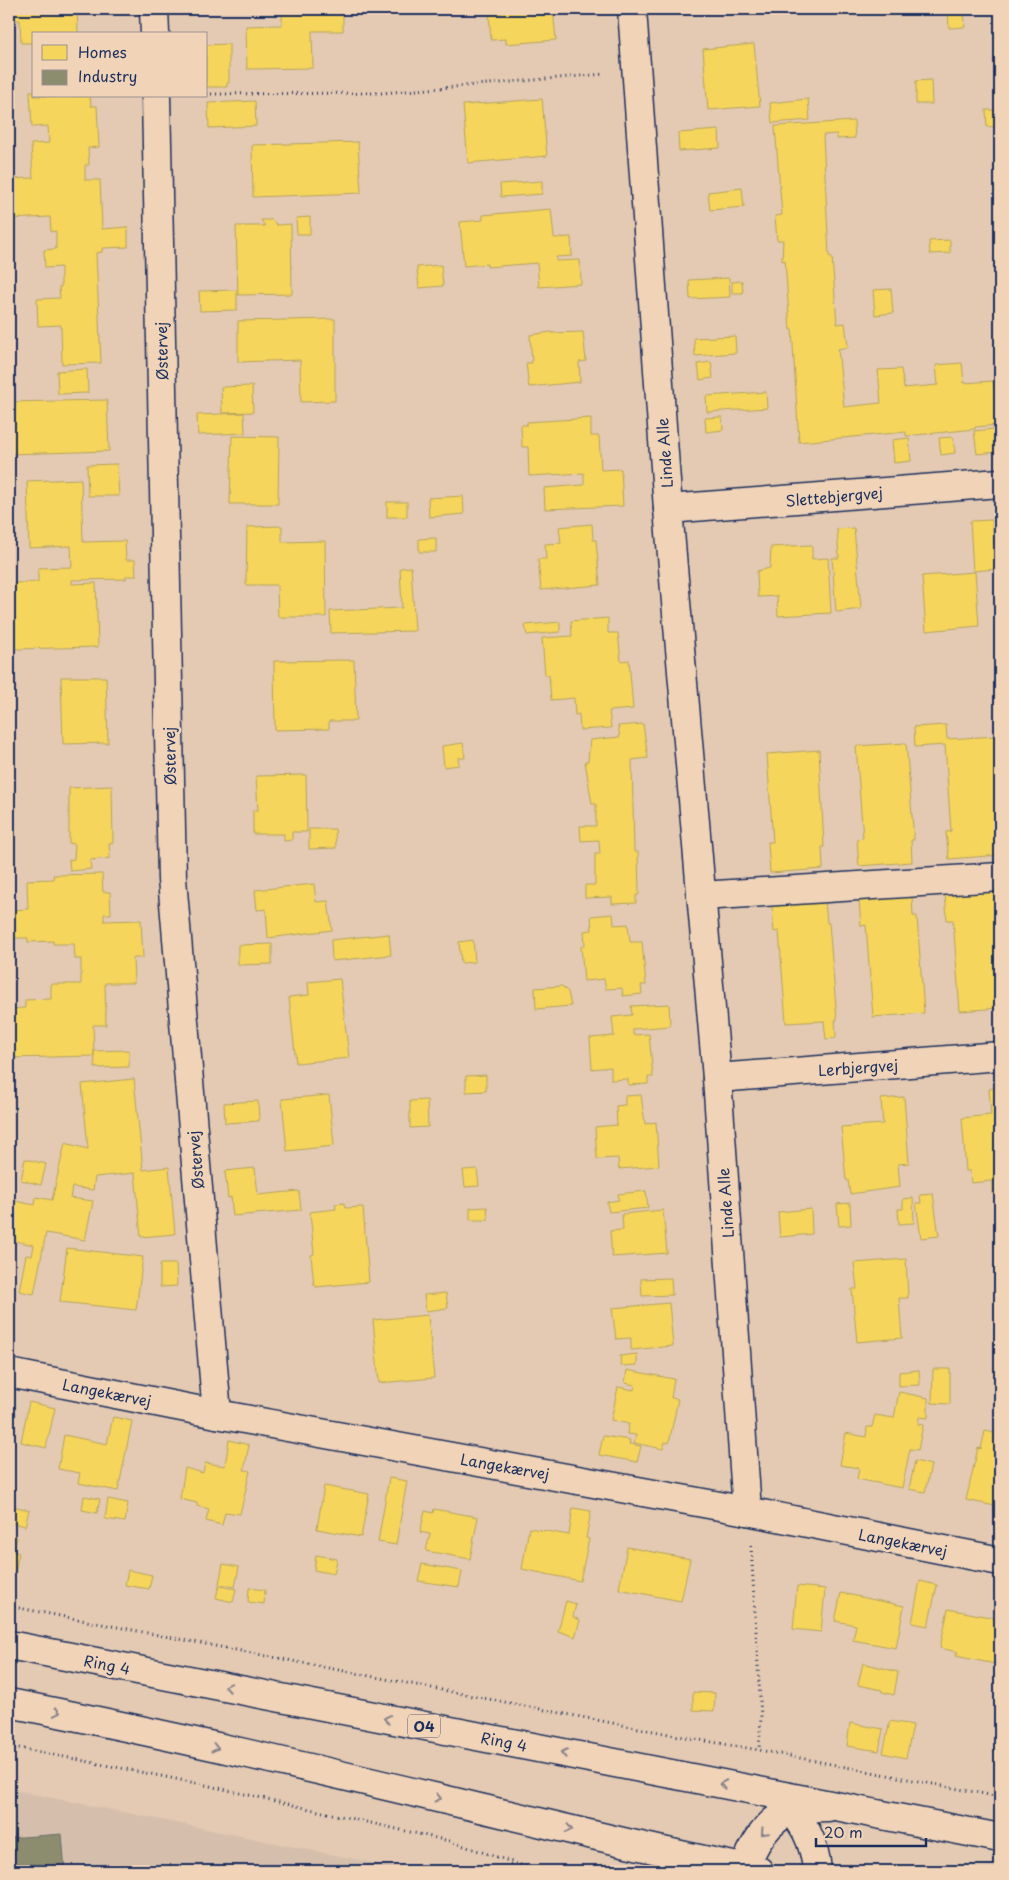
<svg xmlns="http://www.w3.org/2000/svg" width="1009" height="1880" viewBox="0 0 1009 1880" font-family="'Playpen Sans',sans-serif">
	<rect width="100%" height="100%" fill="#e4cab2"/>
	<filter id="ink" filterUnits="userSpaceOnUse"><feTurbulence type="fractalNoise" baseFrequency=".02" numOctaves="2"/><feDisplacementMap in="SourceGraphic" scale="10" xChannelSelector="R" yChannelSelector="G"/><feConvolveMatrix kernelMatrix="1 2 1 2 8 2 1 2 1" color-interpolation-filters="sRGB"/></filter>
	<g filter="url(#ink)">
		<polygon fill="#d5bfac" points="9,1789 413,1871 9,1871"/>
		<g fill="#f6d55c" stroke="#b4a35d">
			<polygon points="12,9 77,9 78,34 34,34 34,43 21,43 20,20 12,20"/>
			<polygon points="282,9 343,9 343,31 312,31 313,68 247,69 246,26 282,25"/>
			<polygon points="501,9 553,9 556,40 506,44 506,39 491,40 489,14 501,13"/>
			<polygon points="964,9 965,27 949,28 948,10"/>
			<polygon points="229,44 229,83 227,83 227,87 206,87 206,45"/>
			<polygon points="754,44 760,106 708,110 703,49"/>
			<polygon points="931,80 932,104 916,104 916,81"/>
			<polygon points="30,91 34,91 34,96 90,96 91,106 97,106 99,147 88,148 89,165 85,165 85,180 100,180 102,229 128,227 128,247 102,248 102,252 96,253 101,363 62,364 61,325 38,326 37,299 60,298 59,287 61,287 61,267 45,268 44,250 56,249 56,231 51,232 50,217 9,219 9,179 33,178 31,144 49,143 48,126 32,127"/>
			<polygon points="542,99 547,156 468,163 463,105"/>
			<polygon points="808,99 810,120 772,123 770,103"/>
			<polygon points="255,101 256,126 209,128 208,103"/>
			<polygon points="986,110 999,110 1000,126 987,127"/>
			<polygon points="854,121 855,138 837,139 837,134 823,135 829,256 832,257 837,324 845,323 848,347 838,349 844,407 881,403 878,370 901,369 904,388 938,385 936,365 962,363 964,383 993,381 998,425 975,427 975,429 906,436 906,432 799,442 792,329 790,330 785,260 782,261 783,240 777,240 775,216 782,215 775,126"/>
			<polygon points="719,130 720,148 679,151 678,133"/>
			<polygon points="358,142 361,193 253,197 252,145"/>
			<polygon points="542,181 542,194 501,197 500,184"/>
			<polygon points="742,188 744,207 710,210 708,192"/>
			<polygon points="551,209 554,238 571,237 572,256 556,257 556,261 580,260 581,284 539,287 537,263 487,267 487,264 464,266 460,222 483,220 483,215"/>
			<polygon points="310,217 310,234 297,234 296,218"/>
			<polygon points="261,220 272,220 277,225 291,224 292,294 238,295 236,226 265,226"/>
			<polygon points="950,240 950,253 930,254 929,241"/>
			<polygon points="441,265 443,286 419,288 417,267"/>
			<polygon points="729,278 730,297 690,299 689,280"/>
			<polygon points="742,281 743,293 732,293 732,282"/>
			<polygon points="891,289 893,313 875,315 873,290"/>
			<polygon points="237,290 237,310 200,311 199,291"/>
			<polygon points="335,319 335,401 301,402 300,360 238,362 238,321"/>
			<polygon points="551,332 552,333 583,332 586,361 579,362 580,382 529,387 526,363 532,363 530,335"/>
			<polygon points="735,336 736,353 695,356 694,338"/>
			<polygon points="711,362 713,378 700,380 698,364"/>
			<polygon points="87,369 88,393 58,394 57,371"/>
			<polygon points="252,386 253,412 222,413 221,387"/>
			<polygon points="766,392 767,408 707,412 706,396"/>
			<polygon points="107,400 109,451 9,454 9,402"/>
			<polygon points="244,413 245,433 198,435 197,415"/>
			<polygon points="722,417 723,430 706,432 705,418"/>
			<polygon points="591,418 591,436 599,436 601,470 621,469 623,506 545,509 544,488 584,485 584,473 529,476 528,447 522,447 521,425 527,425 527,422"/>
			<polygon points="994,429 997,452 977,454 974,431"/>
			<polygon points="232,436 279,437 278,504 230,504"/>
			<polygon points="953,437 955,453 941,455 939,438"/>
			<polygon points="909,438 911,461 894,463 892,440"/>
			<polygon points="117,464 119,496 88,496 87,465"/>
			<polygon points="81,479 83,542 125,541 126,560 135,560 136,576 126,576 126,579 72,580 72,584 96,583 98,647 15,649 14,583 38,582 38,568 72,567 71,546 29,548 27,481"/>
			<polygon points="463,496 464,514 429,517 428,498"/>
			<rect x="387" y="502" width="20" height="15"/>
			<polygon points="992,520 996,569 973,571 970,521"/>
			<polygon points="592,524 593,540 596,540 600,585 541,590 538,559 546,559 545,544 561,543 559,527"/>
			<polygon points="282,526 282,542 325,541 326,617 278,617 277,585 246,585 247,527"/>
			<polygon points="854,528 861,609 836,612 832,558 839,558 837,529"/>
			<polygon points="436,538 436,552 419,552 419,539"/>
			<polygon points="812,545 812,559 828,558 831,613 778,616 777,596 758,597 757,571 770,568 771,547"/>
			<polygon points="996,546 1000,546 1000,595"/>
			<polygon points="411,567 415,631 331,633 330,611 402,608 400,568"/>
			<polygon points="975,572 979,626 926,631 922,576"/>
			<polygon points="608,618 608,633 618,633 621,661 629,660 633,709 609,711 611,728 580,730 579,714 575,715 574,698 551,700 549,675 545,675 542,638 572,636 571,621"/>
			<polygon points="560,622 560,632 527,635 525,625"/>
			<polygon points="354,660 356,721 329,721 329,729 275,730 274,661"/>
			<polygon points="61,677 106,677 108,743 63,744"/>
			<polygon points="643,724 648,758 632,760 634,852 638,852 639,895 636,895 636,903 612,904 612,897 585,898 585,885 595,885 595,854 600,854 599,840 581,841 580,826 596,826 596,804 592,804 585,761 588,761 590,740 620,737 618,726"/>
			<polygon points="946,725 947,739 996,736 1000,798 1000,855 949,859 946,832 951,831 945,745 915,747 914,727"/>
			<polygon points="463,743 465,758 458,758 459,765 444,767 442,746"/>
			<polygon points="906,743 914,840 911,840 912,862 859,866 857,839 863,838 856,746"/>
			<polygon points="819,750 824,847 822,847 823,869 770,873 768,842 773,842 767,754"/>
			<polygon points="306,775 307,832 292,832 292,840 284,841 284,834 253,834 253,810 258,810 256,776"/>
			<polygon points="112,786 113,843 109,843 110,858 90,860 91,869 70,871 69,860 74,859 75,844 69,843 69,788"/>
			<polygon points="309,829 335,829 336,848 309,849"/>
			<polygon points="102,874 103,892 110,892 111,914 104,914 104,921 141,920 143,958 133,958 134,983 105,983 106,1025 93,1025 94,1056 9,1058 9,1009 25,1008 25,1000 51,999 51,984 81,984 81,959 75,959 74,944 53,944 53,941 28,942 28,938 9,938 9,910 28,909 27,880 54,879 53,875"/>
			<polygon points="314,884 316,902 328,901 332,930 268,938 266,909 257,910 255,890"/>
			<polygon points="998,889 1000,1008 960,1011 953,920 947,920 945,893"/>
			<polygon points="912,896 913,916 917,916 924,1013 873,1017 866,925 861,926 859,900"/>
			<polygon points="825,902 827,923 829,923 837,1020 835,1020 836,1038 826,1039 824,1021 786,1023 779,931 774,932 772,906"/>
			<polygon points="613,914 614,925 628,924 630,942 642,942 646,985 641,985 642,994 623,996 622,988 606,989 604,979 584,981 581,946 585,945 584,931 592,930 591,916"/>
			<polygon points="389,934 391,955 332,961 331,940"/>
			<polygon points="473,940 475,962 461,963 459,942"/>
			<polygon points="272,944 272,964 238,965 238,945"/>
			<polygon points="340,979 349,1058 296,1063 289,997 309,995 308,982"/>
			<polygon points="562,986 568,992 571,1006 536,1009 535,988"/>
			<polygon points="669,1004 670,1026 633,1029 633,1035 649,1034 653,1077 648,1077 648,1084 628,1085 628,1079 611,1080 611,1067 592,1069 590,1038 614,1036 612,1017 632,1015 631,1006"/>
			<polygon points="129,1050 129,1067 95,1068 94,1051"/>
			<polygon points="486,1075 486,1091 466,1092 466,1076"/>
			<polygon points="134,1079 143,1170 169,1167 175,1234 141,1237 135,1173 95,1177 93,1190 72,1187 70,1198 93,1201 85,1240 46,1233 34,1294 19,1291 26,1255 32,1256 34,1245 10,1240 9,1244 9,1200 35,1205 36,1197 52,1200 65,1143 88,1149 82,1084"/>
			<polygon points="1000,1088 1000,1211 999,1211 998,1194 992,1194 992,1181 971,1183 970,1171 966,1171 962,1118 991,1115 989,1089"/>
			<polygon points="329,1095 334,1146 287,1151 282,1099"/>
			<polygon points="641,1095 645,1124 656,1122 659,1166 619,1169 618,1158 597,1159 595,1127 617,1125 616,1106 625,1105 625,1096"/>
			<polygon points="904,1097 909,1163 898,1164 900,1187 850,1194 848,1180 846,1180 841,1127 883,1124 881,1099"/>
			<polygon points="427,1100 428,1127 410,1128 410,1101"/>
			<polygon points="258,1101 259,1121 225,1123 224,1103"/>
			<polygon points="25,1159 46,1164 41,1185 21,1180"/>
			<polygon points="255,1168 258,1195 299,1191 301,1210 233,1216 231,1197 228,1198 225,1171"/>
			<polygon points="477,1169 479,1186 465,1187 463,1170"/>
			<polygon points="646,1191 648,1208 609,1212 607,1202 619,1200 618,1194"/>
			<polygon points="933,1194 939,1236 921,1238 916,1203 921,1203 920,1195"/>
			<polygon points="913,1198 914,1223 899,1224 898,1209 903,1209 903,1199"/>
			<polygon points="344,1203 345,1208 363,1207 369,1282 316,1287 316,1285 314,1285 311,1255 314,1254 310,1212 336,1209 335,1204"/>
			<polygon points="850,1203 851,1225 839,1226 837,1204"/>
			<polygon points="487,1207 488,1220 470,1220 470,1208"/>
			<polygon points="811,1209 812,1234 780,1237 778,1212"/>
			<polygon points="663,1210 667,1253 612,1257 610,1231 623,1230 622,1214"/>
			<polygon points="67,1248 143,1257 136,1310 60,1302"/>
			<polygon points="906,1259 908,1298 899,1298 902,1338 857,1342 852,1289 857,1289 854,1263"/>
			<polygon points="160,1264 176,1264 177,1286 160,1287"/>
			<polygon points="671,1278 672,1295 642,1296 641,1279"/>
			<polygon points="446,1293 448,1308 426,1311 424,1295"/>
			<polygon points="669,1303 673,1346 631,1350 631,1338 616,1339 612,1308"/>
			<polygon points="428,1315 434,1378 379,1383 373,1320"/>
			<polygon points="637,1354 637,1365 621,1366 620,1356"/>
			<polygon points="933,1369 950,1369 950,1404 932,1403"/>
			<polygon points="627,1370 674,1379 671,1398 678,1399 669,1443 665,1442 663,1449 634,1443 636,1435 627,1434 629,1424 611,1420 618,1387 634,1390 635,1385 625,1383"/>
			<polygon points="919,1370 920,1385 899,1386 899,1372"/>
			<polygon points="899,1392 928,1398 928,1418 919,1417 918,1424 923,1425 918,1450 910,1449 902,1488 857,1479 859,1468 840,1465 846,1433 866,1437 867,1427 872,1427 875,1415 894,1418"/>
			<polygon points="29,1402 55,1408 46,1448 21,1442"/>
			<polygon points="113,1417 132,1421 118,1491 78,1483 80,1473 58,1469 64,1435 107,1444"/>
			<polygon points="985,1431 1000,1434 1000,1507 966,1500 978,1448 981,1449"/>
			<polygon points="603,1436 630,1440 629,1444 641,1446 637,1462 599,1455"/>
			<polygon points="229,1440 249,1445 244,1470 250,1471 240,1514 225,1512 222,1525 206,1521 209,1509 197,1506 197,1503 180,1499 185,1468 203,1473 205,1463 225,1466"/>
			<polygon points="915,1461 931,1465 925,1492 909,1489"/>
			<polygon points="389,1478 407,1481 396,1545 378,1542"/>
			<polygon points="324,1486 369,1494 361,1537 317,1529"/>
			<polygon points="84,1496 100,1499 97,1513 82,1510"/>
			<polygon points="108,1499 128,1503 125,1522 105,1519"/>
			<polygon points="13,1506 29,1510 25,1526 9,1522"/>
			<polygon points="573,1508 591,1511 586,1538 589,1539 580,1581 522,1569 529,1528 569,1535"/>
			<polygon points="434,1509 478,1517 470,1559 426,1551 430,1534 420,1532 425,1511 433,1513"/>
			<polygon points="9,1535 17,1537 14,1552 19,1553 15,1572 9,1571"/>
			<polygon points="627,1547 690,1559 681,1601 619,1589"/>
			<polygon points="316,1555 337,1559 334,1574 314,1570"/>
			<polygon points="223,1564 239,1567 235,1587 219,1584"/>
			<polygon points="422,1564 462,1571 459,1587 418,1581"/>
			<polygon points="128,1570 152,1575 149,1589 125,1585"/>
			<polygon points="920,1581 937,1585 928,1626 912,1623"/>
			<polygon points="219,1586 236,1589 233,1602 216,1598"/>
			<polygon points="797,1586 825,1589 821,1632 793,1629"/>
			<polygon points="249,1588 265,1590 264,1604 248,1602"/>
			<polygon points="841,1593 904,1606 896,1648 853,1640 856,1625 835,1621"/>
			<polygon points="566,1601 576,1604 573,1617 580,1620 575,1637 558,1631"/>
			<polygon points="948,1609 1000,1619 1000,1665 956,1656 958,1652 940,1648"/>
			<polygon points="863,1663 898,1672 894,1695 882,1692 882,1690 858,1685"/>
			<polygon points="693,1692 715,1693 714,1711 693,1710"/>
			<polygon points="890,1721 913,1725 906,1758 883,1753"/>
			<polygon points="850,1723 883,1729 879,1751 847,1746"/>
		</g>
		<polygon fill="#8c8c6e" stroke="#6a7069" points="62,1834 65,1871 9,1871 9,1838"/>
		<g fill="none" stroke-linecap="round" stroke-linejoin="round">
			<defs>
				<g id="minor">
					<polyline points="154,9 155,34"/>
					<polyline points="632,9 668,509 717,1078 747,1511"/>
					<polyline points="156,96 172,879 217,1414"/>
					<polyline points="668,509 1000,483"/>
					<polyline points="701,896 1000,877"/>
					<polyline points="717,1078 1000,1056"/>
					<polyline points="9,1373 217,1414 747,1511 1000,1561"/>
				</g>
				<g id="tertiary">
					<path d="M780,1801C803,1817 815,1843 817,1871"/>
					<path d="M745,1871C750,1848 769,1817 794,1810C805,1807 817,1807 828,1807"/>
				</g>
				<g id="primary">
					<polyline points="9,1645 1000,1838"/>
					<path d="M9,1703C167,1734 324,1771 480,1808C573,1830 666,1854 759,1871"/>
				</g>
			</defs>
			<use href="#minor" stroke="#1b2f5e" stroke-width="31"/>
			<use href="#tertiary" stroke="#1b2f5e" stroke-width="31"/>
			<use href="#primary" stroke="#1b2f5e" stroke-width="31"/>
			<g stroke="#1b2f5e" stroke-width="3" stroke-dasharray="1 4" stroke-linecap="butt">
				<polyline points="206,94 382,93 605,74"/>
				<polyline points="751,1546 761,1717 759,1750"/>
				<polyline points="9,1606 700,1740 759,1750 1000,1797"/>
				<polyline points="9,1746 201,1784 449,1841 527,1867 546,1871"/>
			</g>
			<use href="#minor" stroke="#f1d4b7" stroke-width="28"/>
			<use href="#tertiary" stroke="#f1d4b7" stroke-width="28"/>
			<use href="#primary" stroke="#f1d4b7" stroke-width="28"/>
		</g>
		<defs><path id="oneway-chevron" d="M-2-3.5L2.5 0L-2 3.5" fill="none" stroke-width="1.6" stroke-linecap="round" stroke-linejoin="round" transform="scale(1.25)"/></defs>
		<g stroke="#86828a">
			<use href="#oneway-chevron" transform="translate(228 1687) rotate(-169)"/>
			<use href="#oneway-chevron" transform="translate(57 1712) rotate(11)"/>
			<use href="#oneway-chevron" transform="translate(387 1719) rotate(-169)"/>
			<use href="#oneway-chevron" transform="translate(215 1748) rotate(13)"/>
			<use href="#oneway-chevron" transform="translate(564 1753) rotate(-169)"/>
			<use href="#oneway-chevron" transform="translate(723 1784) rotate(-168)"/>
			<use href="#oneway-chevron" transform="translate(438 1798) rotate(13)"/>
			<use href="#oneway-chevron" transform="translate(569 1829) rotate(13)"/>
			<use href="#oneway-chevron" transform="translate(764 1832) rotate(133)"/>
		</g>
	</g>
	<g text-anchor="middle" dominant-baseline="central" stroke-width="5" stroke-linejoin="round" paint-order="stroke">
		<rect fill="#f1d4b7" stroke="#5b6079" stroke-width="1" x="408" y="1714.5" width="32" height="23" rx="4"/>
		<g font-size="14" font-weight="bold" fill="#1b2f5e">
			<text x="424" y="1726">O4</text>
		</g>
		<g font-size="15" fill="#1b2f5e" stroke="#f1d4b7">
			<text transform="translate(161 351) rotate(-91)">Østervej</text>
			<text transform="translate(664 453) rotate(-94)">Linde Alle</text>
			<text transform="translate(834 496) rotate(-5)">Slettebjergvej</text>
			<text transform="translate(169 756) rotate(-91)">Østervej</text>
			<text transform="translate(858 1067) rotate(-4)">Lerbjergvej</text>
			<text transform="translate(195 1160) rotate(-95)">Østervej</text>
			<text transform="translate(725 1203) rotate(-94)">Linde Alle</text>
			<text transform="translate(107 1392) rotate(11)">Langekærvej</text>
			<text transform="translate(505 1466) rotate(10)">Langekærvej</text>
			<text transform="translate(903 1542) rotate(11)">Langekærvej</text>
			<text transform="translate(107 1664) rotate(11)">Ring 4</text>
			<text transform="translate(504 1741) rotate(11)">Ring 4</text>
		</g>
	</g>
	<rect width="1009" height="1880" fill="none" stroke="#f1d4b7" stroke-width="30"/>
	<rect x="15" y="15" width="979" height="1850" fill="none" stroke="#1b2f5e" stroke-width="2" filter="url(#ink)"/>
	<rect x="32" y="32" width="175" height="65" fill="#f1d4b7" stroke="#9b9293"/>
	<rect x="42" y="45" width="25" height="15" fill="#f6d55c" stroke="#9b9293"/>
	<text x="78" y="58" font-size="15" fill="#1b2f5e">Homes</text>
	<rect x="42" y="70" width="25" height="15" fill="#8c8c6e" stroke="#9b9293"/>
	<text x="78" y="82" font-size="15" fill="#1b2f5e">Industry</text>
	<path d="M816 1838v8h110v-8" fill="none" stroke="#1b2f5e" stroke-width="2.5"/>
	<text x="824" y="1838" font-size="15" fill="#1b2f5e" stroke="#f1d4b7" stroke-width="4" paint-order="stroke">20 m</text>
</svg>
